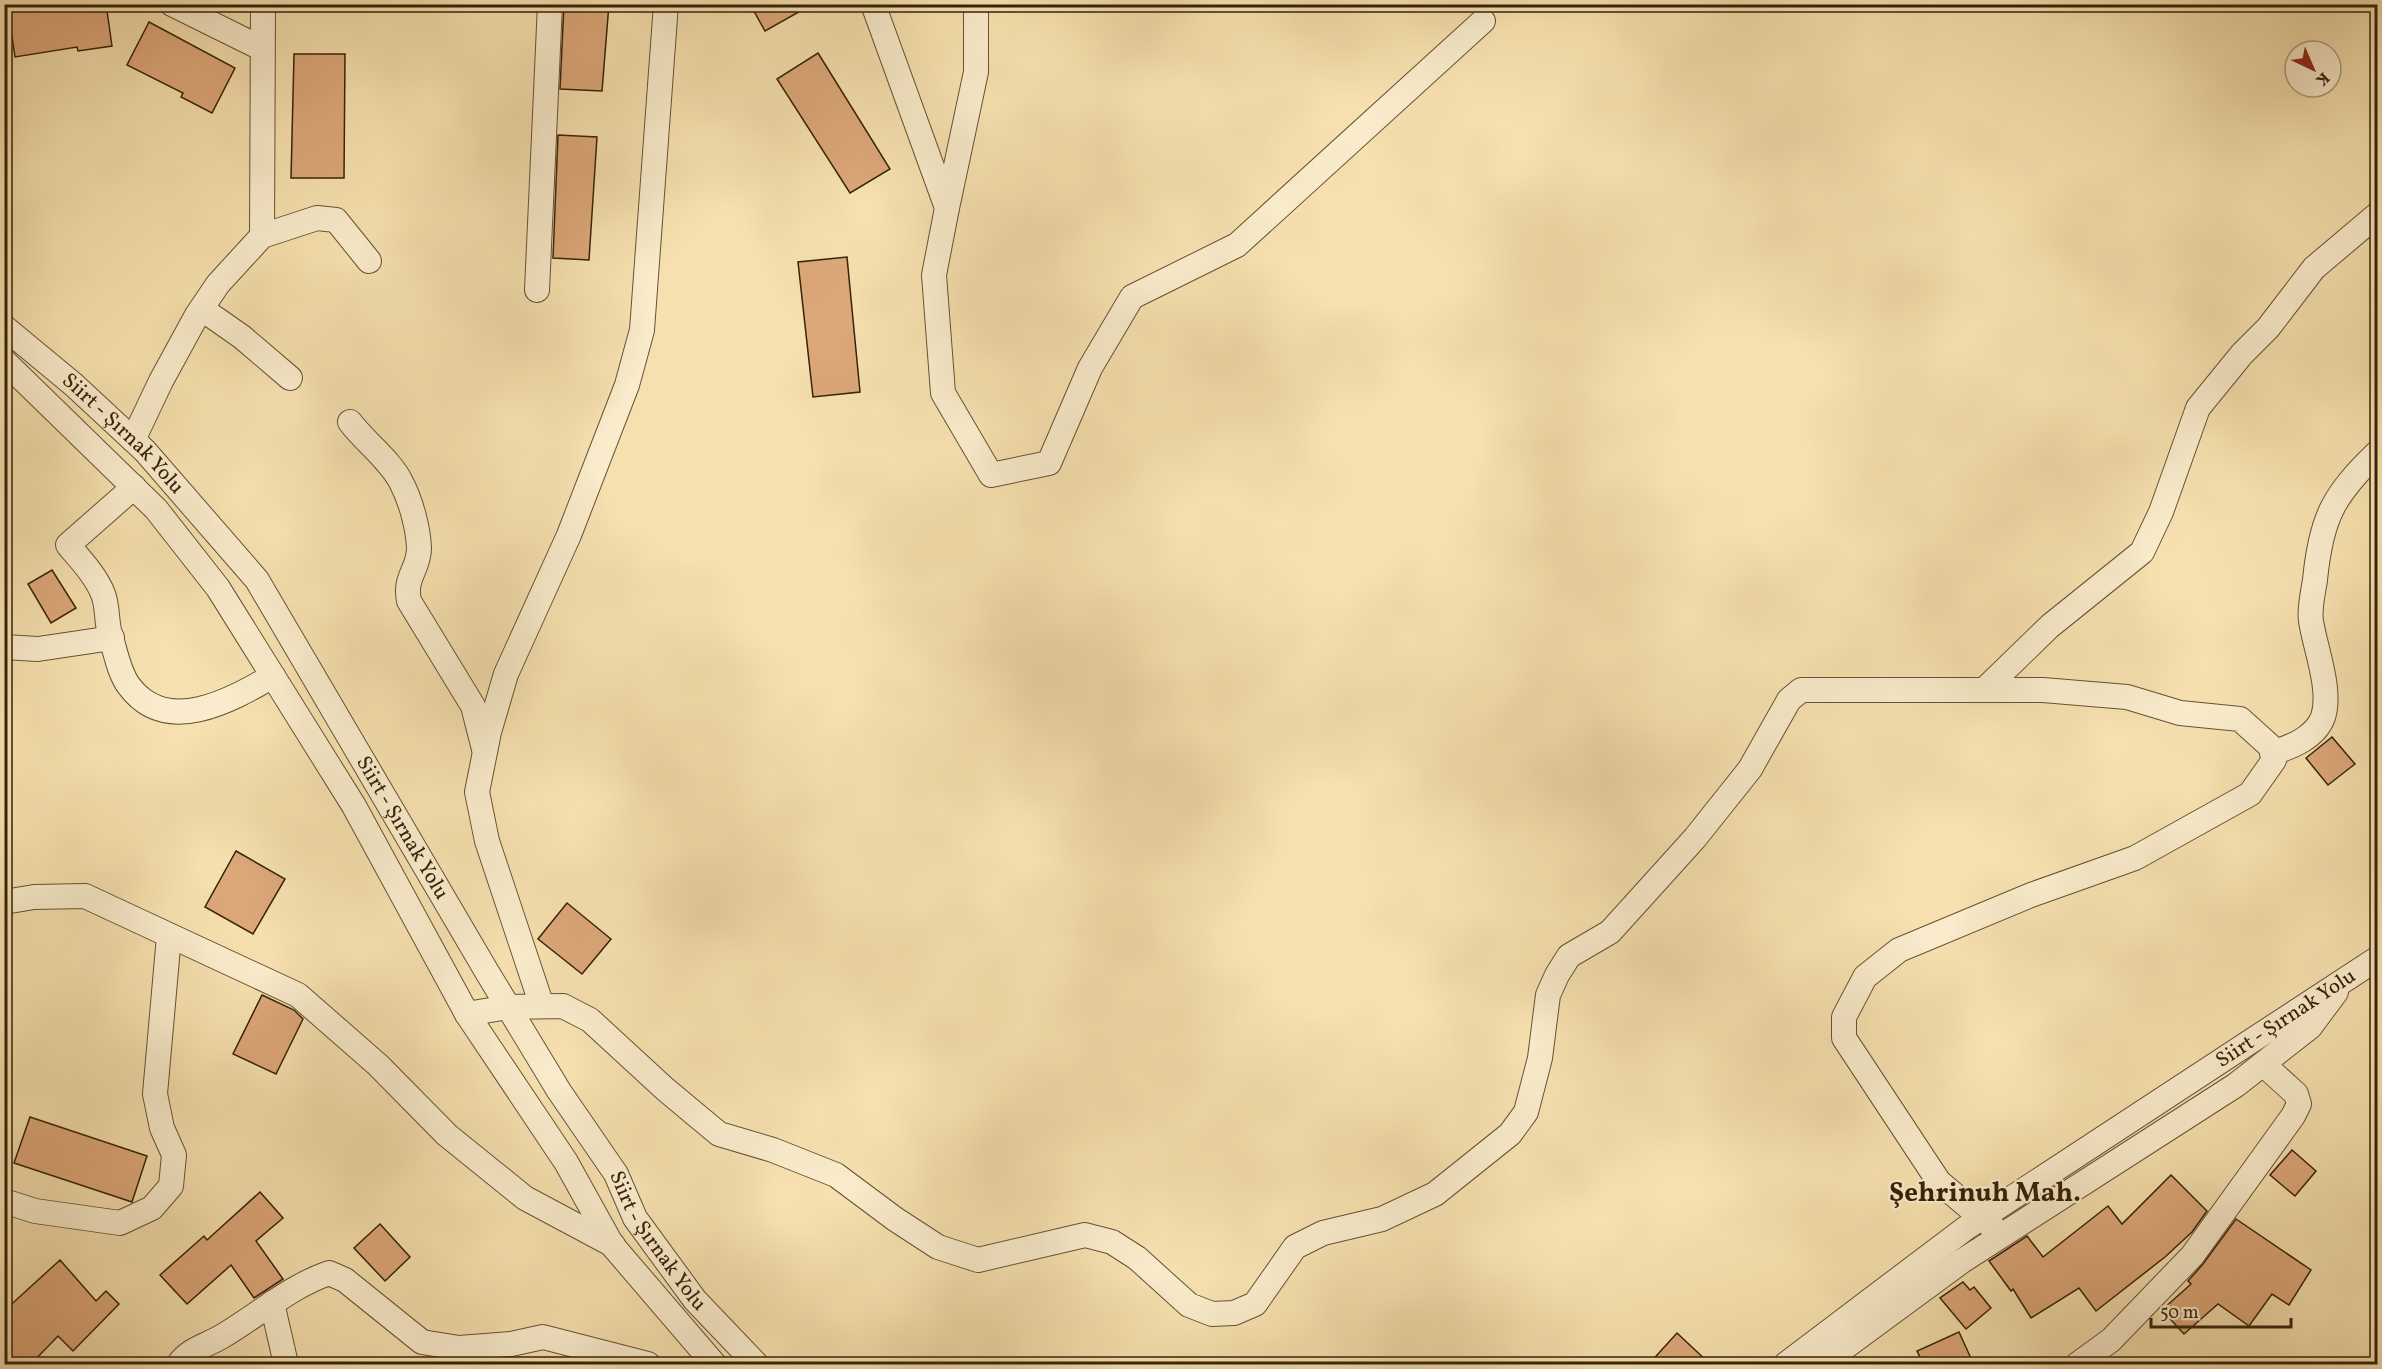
<svg xmlns="http://www.w3.org/2000/svg" width="2382" height="1369" viewBox="0 0 2382 1369" font-family="Vollkorn,serif">
	<rect width="100%" height="100%" fill="#f6e0af"/>
	<filter id="stains"><feTurbulence type="fractalNoise" baseFrequency=".00333" numOctaves="4"/><feColorMatrix values="0 0 0 0 .2 0 0 0 0 .09 0 0 0 0 .02 0 0 0 .5 -.17"/></filter>
	<radialGradient id="worn" r=".72"><stop offset=".6" stop-color="#630" stop-opacity="0"/><stop offset="1" stop-color="#630" stop-opacity=".3"/></radialGradient>
	<g fill="#dca779" stroke="#362208" stroke-width="1.5">
		<polygon points="37,4 106,4 112,46 78,51 77,47 15,57 8,9"/>
		<polygon points="564,4 609,4 602,91 560,89"/>
		<polygon points="750,4 813,4 765,31"/>
		<polygon points="149,22 235,68 212,113 181,97 183,93 127,65"/>
		<polygon points="818,53 890,169 850,193 777,79"/>
		<polygon points="294,54 345,54 344,178 291,178"/>
		<polygon points="558,135 597,137 589,260 553,258"/>
		<polygon points="847,257 860,392 813,397 798,262"/>
		<polygon points="52,570 76,608 51,623 28,584"/>
		<polygon points="2332,737 2355,764 2328,785 2306,758"/>
		<polygon points="236,851 285,879 253,934 205,907"/>
		<polygon points="567,903 611,939 582,974 538,939"/>
		<polygon points="262,995 294,1010 303,1019 276,1074 233,1054"/>
		<polygon points="30,1117 147,1156 132,1202 14,1163"/>
		<polygon points="2292,1150 2316,1171 2295,1196 2270,1175"/>
		<polygon points="2171,1175 2207,1211 2192,1232 2165,1257 2096,1311 2079,1288 2031,1318 2013,1289 2011,1291 1989,1261 2027,1236 2043,1257 2108,1206 2122,1224"/>
		<polygon points="260,1192 283,1218 256,1241 283,1279 254,1298 231,1265 187,1304 160,1275 204,1236 207,1240"/>
		<polygon points="2236,1219 2311,1270 2289,1305 2272,1294 2249,1326 2218,1304 2184,1334 2162,1310 2191,1284 2188,1281 2203,1264"/>
		<polygon points="380,1224 410,1257 385,1281 354,1248"/>
		<polygon points="60,1260 96,1301 106,1291 119,1304 73,1351 58,1336 30,1365 4,1365 4,1311"/>
		<polygon points="1963,1282 1970,1290 1974,1287 1991,1308 1966,1329 1940,1298"/>
		<polygon points="1959,1332 1974,1365 1924,1365 1917,1351"/>
		<polygon points="1677,1333 1711,1365 1648,1365"/>
	</g>
	<g fill="none" stroke-linecap="round" stroke-linejoin="round">
		<defs>
			<g id="minor">
				<polyline points="172,4 261,48"/>
				<polyline points="873,4 947,208 934,275 943,393 991,475 1049,463 1090,368 1132,297 1237,245 1483,21"/>
				<polyline points="947,208 976,72 976,4"/>
				<polyline points="262,236 263,4"/>
				<polyline points="537,290 550,4"/>
				<polyline points="202,309 242,337 290,378"/>
				<path id="s1" d="M4,327L74,385L145,451L257,580L487,972L559,1091L616,1174L635,1218L695,1300L756,1364"/>
				<polyline points="4,361 156,509 218,588 354,806 467,1014 566,1162 612,1245 714,1364"/>
				<path d="M350,422C365,442 390,460 401,482C411,501 418,527 419,548C419,570 404,576 409,601L473,706L484,749"/>
				<polyline points="133,440 161,381 197,315 218,284 262,236 317,218 336,220 369,261"/>
				<path d="M134,487L68,545C80,559 96,576 103,594C108,606 106,621 110,634C115,650 119,673 129,686C167,737 231,700 273,676"/>
				<polyline points="4,647 38,649 112,638"/>
				<polyline points="1984,690 2050,626 2142,552 2161,512 2198,408 2242,354 2268,328 2314,268 2378,214"/>
				<path d="M2272,753C2291,747 2315,738 2323,717C2332,690 2315,648 2311,621C2309,609 2313,593 2315,580C2321,518 2333,495 2378,452"/>
				<polyline points="4,902 34,897 85,896 298,995 378,1065 447,1135 525,1198 613,1245"/>
				<polyline points="542,1006 487,841 477,792 489,732 506,674 569,535 627,385 642,330 666,4"/>
				<polyline points="467,1014 508,1007 563,1006 590,1020 665,1089 719,1134 773,1150 836,1175 895,1219 938,1247 978,1260 1085,1235 1112,1242 1137,1258 1189,1305 1212,1314 1234,1313 1255,1304 1295,1247 1323,1233 1382,1219 1435,1194 1510,1134 1526,1112 1540,1058 1548,995 1557,975 1569,956 1610,932 1695,838 1750,769 1789,700 1801,690 2043,690 2127,697 2180,713 2240,719 2271,747 2274,760 2250,794 2135,858 2031,895 1899,950 1865,977 1844,1017 1844,1038 1939,1182 2002,1235"/>
				<polyline points="4,1201 35,1211 120,1223 152,1208 171,1186 174,1155 162,1128 155,1094 169,936"/>
				<polyline points="272,1303 286,1364"/>
				<path d="M179,1364C188,1350 207,1345 221,1337C257,1316 289,1287 329,1273L345,1280L422,1342L459,1348L511,1344L543,1337L648,1364"/>
				<path id="s2" d="M1786,1364L1966,1228L2378,958"/>
				<polyline points="1822,1364 1962,1261 2236,1085 2310,1027 2336,992"/>
				<polyline points="2078,1364 2111,1340 2192,1256 2293,1116 2299,1104 2296,1094 2263,1064"/>
			</g>
		</defs>
		<use href="#minor" stroke="#665232" stroke-width="26"/>
		<use href="#minor" stroke="#f9ebcb" stroke-width="24"/>
	</g>
	<g text-anchor="middle" dominant-baseline="central" stroke-width="4.5" stroke-linejoin="round" paint-order="stroke">
		<g font-size="21" fill="#362208" stroke="#f9ebcb">
			<text stroke="none"><textPath href="#s1" startOffset="160">Siirt - Şırnak Yolu</textPath></text>
			<text stroke="none"><textPath href="#s1" startOffset="646">Siirt - Şırnak Yolu</textPath></text>
			<text stroke="none"><textPath href="#s2" startOffset="608">Siirt - Şırnak Yolu</textPath></text>
			<text stroke="none"><textPath href="#s1" startOffset="1132">Siirt - Şırnak Yolu</textPath></text>
		</g>
		<g font-size="27" font-weight="bold" fill="#362208" stroke="#f9ebcb">
			<text x="1985" y="1194">Şehrinuh Mah.</text>
		</g>
	</g>
	<rect width="2382" height="1369" fill="none" stroke="#f6e0af" stroke-width="24"/>
	<rect x="6" y="6" width="2370" height="1357" fill="none" stroke="#362208" stroke-width="3"/>
	<rect x="12" y="12" width="2358" height="1345" fill="none" stroke="#362208" stroke-width="1.5"/>
	<g transform="translate(2313 69) rotate(136)"><circle r="28" fill="#f9ebcb" stroke="#ab9b7d" stroke-width="1.5"/>
	<path d="M0-4.5L10 22L0 15L-10 22Z" fill="#8f2418"/>
	<text y="-9" font-size="16" font-weight="bold" text-anchor="middle" fill="#362208">K</text>
	</g>
	<path d="M2151 1318v9h140v-9" fill="none" stroke="#362208" stroke-width="3"/>
	<text x="2160" y="1318" font-size="18" fill="#362208" stroke="#f9ebcb" stroke-width="4.5" paint-order="stroke">50 m</text>
	<rect width="100%" height="100%" filter="url(#stains)"/>
	<rect width="100%" height="100%" fill="url(#worn)"/>
</svg>
